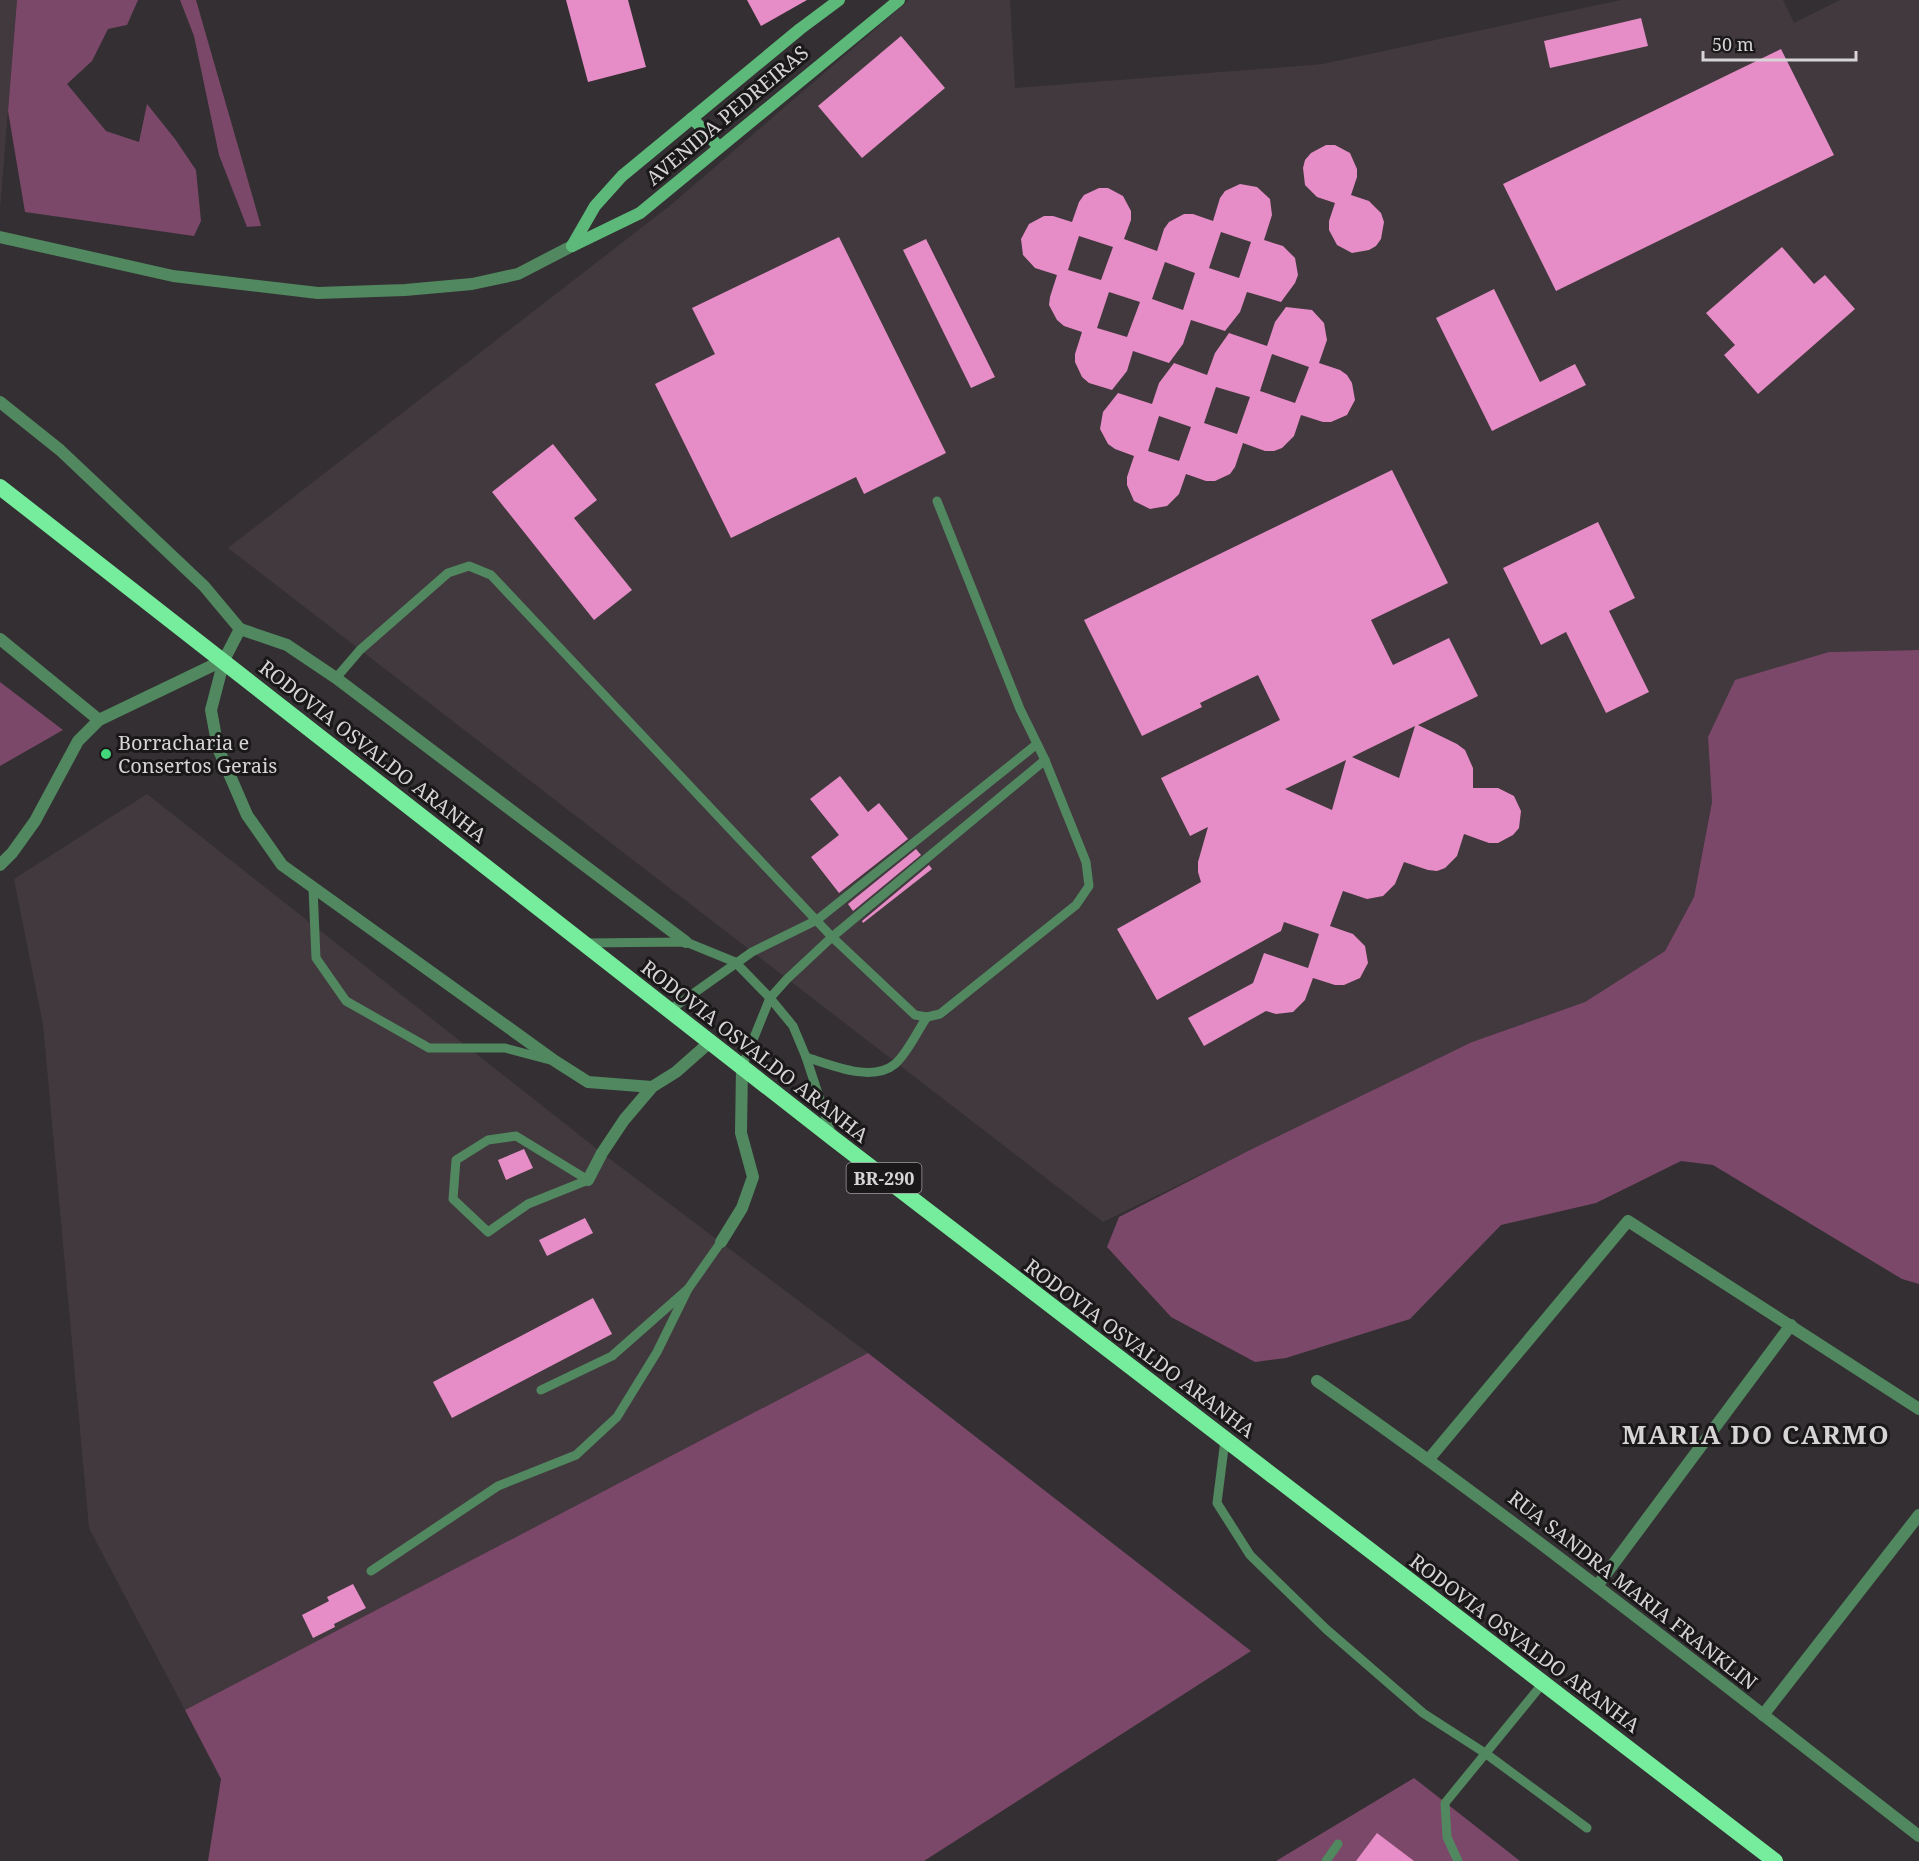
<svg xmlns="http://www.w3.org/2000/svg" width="1919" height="1861" viewBox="0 0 1919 1861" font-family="'Noto Serif',serif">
	<rect width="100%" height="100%" fill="#332f32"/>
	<g fill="#42393e">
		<polygon points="0,0 17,0 0,209"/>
		<polygon points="909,0 1010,0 1015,88 1323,64 1621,0 1783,0 1794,23 1840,0 1919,0 1919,650 1829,652 1708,737 1712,802 1694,897 1665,951 1585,1002 1472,1042 1103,1222 228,548 672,204"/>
		<polygon points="147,794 602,1153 868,1353 185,1710 89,1528 43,1024 14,879"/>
	</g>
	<g fill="#7b4869">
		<polygon points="17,0 138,0 127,25 108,29 92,61 67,84 106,131 139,142 147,104 175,139 196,170 201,221 194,236 25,212 8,111"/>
		<polygon points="180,0 196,0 261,226 247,227 219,155 194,36"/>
		<polygon points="1919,650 1919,1284 1902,1279 1713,1165 1681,1161 1596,1203 1501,1225 1410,1319 1286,1358 1255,1362 1171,1317 1107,1247 1119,1217 1248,1151 1472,1042 1585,1002 1665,951 1694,897 1712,802 1708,737 1735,680 1829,652"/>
		<polygon points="0,682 63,730 0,766"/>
		<polygon points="868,1353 1251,1651 924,1861 208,1861 221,1779 185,1710"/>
		<polygon points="1414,1778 1520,1861 1276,1861"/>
	</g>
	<g fill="#e68cc6" fill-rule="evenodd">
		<polygon points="566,0 628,0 646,67 588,82"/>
		<polygon points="747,0 807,0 761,26"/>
		<polygon points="1641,18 1648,46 1550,68 1544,41"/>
		<polygon points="901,36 945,88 862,158 818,106"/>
		<polygon points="1781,49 1834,155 1556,291 1503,184"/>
		<polygon points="1326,145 1335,145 1350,153 1357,169 1357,177 1351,195 1369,201 1381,213 1384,222 1381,239 1376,246 1369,250 1352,253 1337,245 1329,230 1329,221 1335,203 1317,197 1305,185 1303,168 1305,160 1311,153"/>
		<path d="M1240,184L1257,187L1270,199L1272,215L1264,240L1283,246L1295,258L1298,275L1295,283L1281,302L1247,292L1240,312L1225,331L1191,320L1183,344L1169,363L1133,351L1127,371L1112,390L1089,383L1082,377L1075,362V354L1082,332L1064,326L1057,320L1049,305L1050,297L1057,275L1035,268L1023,255L1021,239L1029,224L1044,216H1053L1072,222L1079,202L1084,195L1099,188H1108L1123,196L1131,211V220L1124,239L1157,251L1164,229L1169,222L1184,214H1193L1213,221L1220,198L1225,191ZM1221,232L1251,242L1239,278L1209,268ZM1079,236L1113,247L1101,280L1068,270ZM1165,262L1195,273L1183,310L1152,299ZM1109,292L1140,302L1127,337L1097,328Z"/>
		<polygon points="839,237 946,453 864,494 856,477 731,538 655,384 715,354 692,308"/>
		<polygon points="926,239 995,377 971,388 903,250"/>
		<polygon points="1782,247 1814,284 1825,275 1855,309 1758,394 1724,355 1735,345 1706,313"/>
		<polygon points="1494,289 1540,382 1575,364 1586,385 1492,431 1436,318"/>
		<path d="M1286,307L1312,310L1324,323L1327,340L1319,363L1340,370L1347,375L1352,383L1355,400L1347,415L1331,422H1323L1301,415L1294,436L1282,448L1274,451H1265L1243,443L1235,467L1230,474L1215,481H1206L1186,474L1179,494L1167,506L1150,509L1134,501L1127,485V477L1134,456L1115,449L1108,444L1100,429L1103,412L1118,393L1152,404L1159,383L1174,363L1207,375L1215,353L1229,333L1267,346L1275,322ZM1272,354L1309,367L1295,403L1260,391ZM1216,387L1250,397L1237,434L1204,423ZM1159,416L1191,427L1179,461L1148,451Z"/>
		<polygon points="553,444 597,500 574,518 632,590 594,620 492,492"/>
		<path d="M1392,470L1448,583L1371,620L1393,665L1449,638L1478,696L1418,725L1457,744L1465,750L1473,768V788H1498L1514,796L1521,811L1519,828L1513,835L1498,843H1489L1464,834L1457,856L1445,868L1437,871L1428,870L1404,862L1395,884L1383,896L1367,899L1343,891L1330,926L1353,934L1365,946L1368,963L1360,978L1344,985H1335L1313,978L1305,1000L1293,1012L1276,1014L1266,1011L1204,1046L1188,1018L1253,983L1264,953L1308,968L1319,934L1284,922L1281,931L1157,1000L1117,929L1201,882L1198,872V862L1208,827L1190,836L1161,778L1280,720L1258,675L1200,703L1202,707L1142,736L1084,620ZM1415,726L1399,778L1352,757L1362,752ZM1346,760L1332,810L1285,789L1338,764Z"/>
		<polygon points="1598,522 1635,598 1609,611 1649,692 1606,713 1566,632 1541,645 1503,568"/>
		<polygon points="840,776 868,812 879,803 908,839 839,893 811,857 839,835 810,799"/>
		<polygon points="916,849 921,855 853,911 848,904"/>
		<polygon points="929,865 932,869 863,923 862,921"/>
		<polygon points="524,1149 533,1168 506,1180 498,1160"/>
		<polygon points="585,1218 593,1233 547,1256 539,1240"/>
		<polygon points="593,1298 612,1334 452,1418 433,1382"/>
		<polygon points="353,1584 366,1608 334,1624 335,1627 313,1638 302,1615 329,1601 327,1597"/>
		<polygon points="1377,1833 1414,1861 1356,1861"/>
	</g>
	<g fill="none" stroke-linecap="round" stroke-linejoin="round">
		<g stroke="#518860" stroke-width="9">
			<polyline points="336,678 360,650 448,573 469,566 491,575 832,937 915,1015 927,1017 940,1014 1076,905 1089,886 1086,862 1045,760 1020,709 937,501"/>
			<polyline points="313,888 316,958 346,1001 429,1048 505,1048 550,1060"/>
			<polyline points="584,943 686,942 735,962 770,998 793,1026 806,1057 832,1136"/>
			<polyline points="670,1010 752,952 817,920 1037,744"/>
			<path d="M806,1057C831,1065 872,1083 895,1064C907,1054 918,1030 927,1017"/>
			<polyline points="742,1067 770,998 787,979 832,937 1045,760"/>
			<polygon points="516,1136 588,1180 528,1204 488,1232 453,1199 456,1160 488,1140"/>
			<polyline points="541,1390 612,1356 688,1289 721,1242"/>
			<polyline points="1225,1440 1217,1503 1250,1555 1326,1629 1423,1713 1485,1753 1587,1828"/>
			<polyline points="371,1571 498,1486 576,1455 617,1417 657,1352 688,1289"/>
			<polyline points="1326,1861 1338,1844"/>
			<polyline points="1458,1861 1447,1837 1445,1803 1543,1683"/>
		</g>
		<g stroke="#518860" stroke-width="12">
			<polyline points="240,629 287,645 336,678 686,942"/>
			<polyline points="0,639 99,720"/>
			<polyline points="224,660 211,710 218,748 247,815 282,865 555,1061 588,1082 652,1087"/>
			<polyline points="0,865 12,853 35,821 78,741 99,720 224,660"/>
			<polyline points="588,1180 602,1153 624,1120 652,1087 676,1072 710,1042"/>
			<polyline points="721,1242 742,1208 753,1177 741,1133 742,1067"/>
			<path d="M1317,1381C1524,1525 1720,1682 1919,1836"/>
			<polyline points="1429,1459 1628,1221 1919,1409"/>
			<polyline points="1597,1586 1791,1325"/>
			<polyline points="1763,1715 1919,1515"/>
		</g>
		<g stroke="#518860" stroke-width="12">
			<polyline points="0,237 173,276 318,293 405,290 472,284 518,274 572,246"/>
			<polyline points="0,402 60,450 204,586 240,629 224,660"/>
		</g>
		<g stroke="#5cb97a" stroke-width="12">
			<polyline points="692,118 719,147"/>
			<polyline points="572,246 640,213 899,0"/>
			<polyline points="572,246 595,206 622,176 800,29 839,0"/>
		</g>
		<polyline stroke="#76ed9c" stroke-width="16" points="0,487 834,1139 1775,1861"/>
	</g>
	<circle fill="#42d77b" stroke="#1a1819" stroke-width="2" cx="106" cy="754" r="6"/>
	<g text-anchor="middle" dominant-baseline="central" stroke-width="6" stroke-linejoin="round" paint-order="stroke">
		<rect fill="#1a1819" stroke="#9e9c9d" stroke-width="1.5" x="846.5" y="1163" width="75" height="30" rx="4.5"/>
		<g font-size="18" font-weight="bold" fill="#d6d4d5">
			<text x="884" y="1178">BR-290</text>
		</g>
		<g font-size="20" fill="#d6d4d5" stroke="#1a1819">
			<text transform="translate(727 115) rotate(-40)">AVENIDA PEDREIRAS</text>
			<text transform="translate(373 751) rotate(38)">RODOVIA OSVALDO ARANHA</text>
			<text transform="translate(755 1051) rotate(38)">RODOVIA OSVALDO ARANHA</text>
			<text transform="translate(1140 1348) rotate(37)">RODOVIA OSVALDO ARANHA</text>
			<text transform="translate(1633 1590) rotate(38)">RUA SANDRA MARIA FRANKLIN</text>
			<text transform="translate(1525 1643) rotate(37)">RODOVIA OSVALDO ARANHA</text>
		</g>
		<g font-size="20" fill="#d6d4d5" stroke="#1a1819" text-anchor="start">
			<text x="118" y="742">Borracharia e<tspan x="118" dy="23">Consertos Gerais</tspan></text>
		</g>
		<g font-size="26" font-weight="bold" letter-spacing="1.5" fill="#d6d4d5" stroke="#1a1819">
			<text x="1756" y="1434">MARIA DO CARMO</text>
		</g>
	</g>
	<path d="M1703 51v9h153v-9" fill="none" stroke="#d6d4d5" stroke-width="3"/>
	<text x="1712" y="51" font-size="18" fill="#d6d4d5" stroke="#1a1819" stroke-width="4.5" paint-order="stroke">50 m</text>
</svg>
